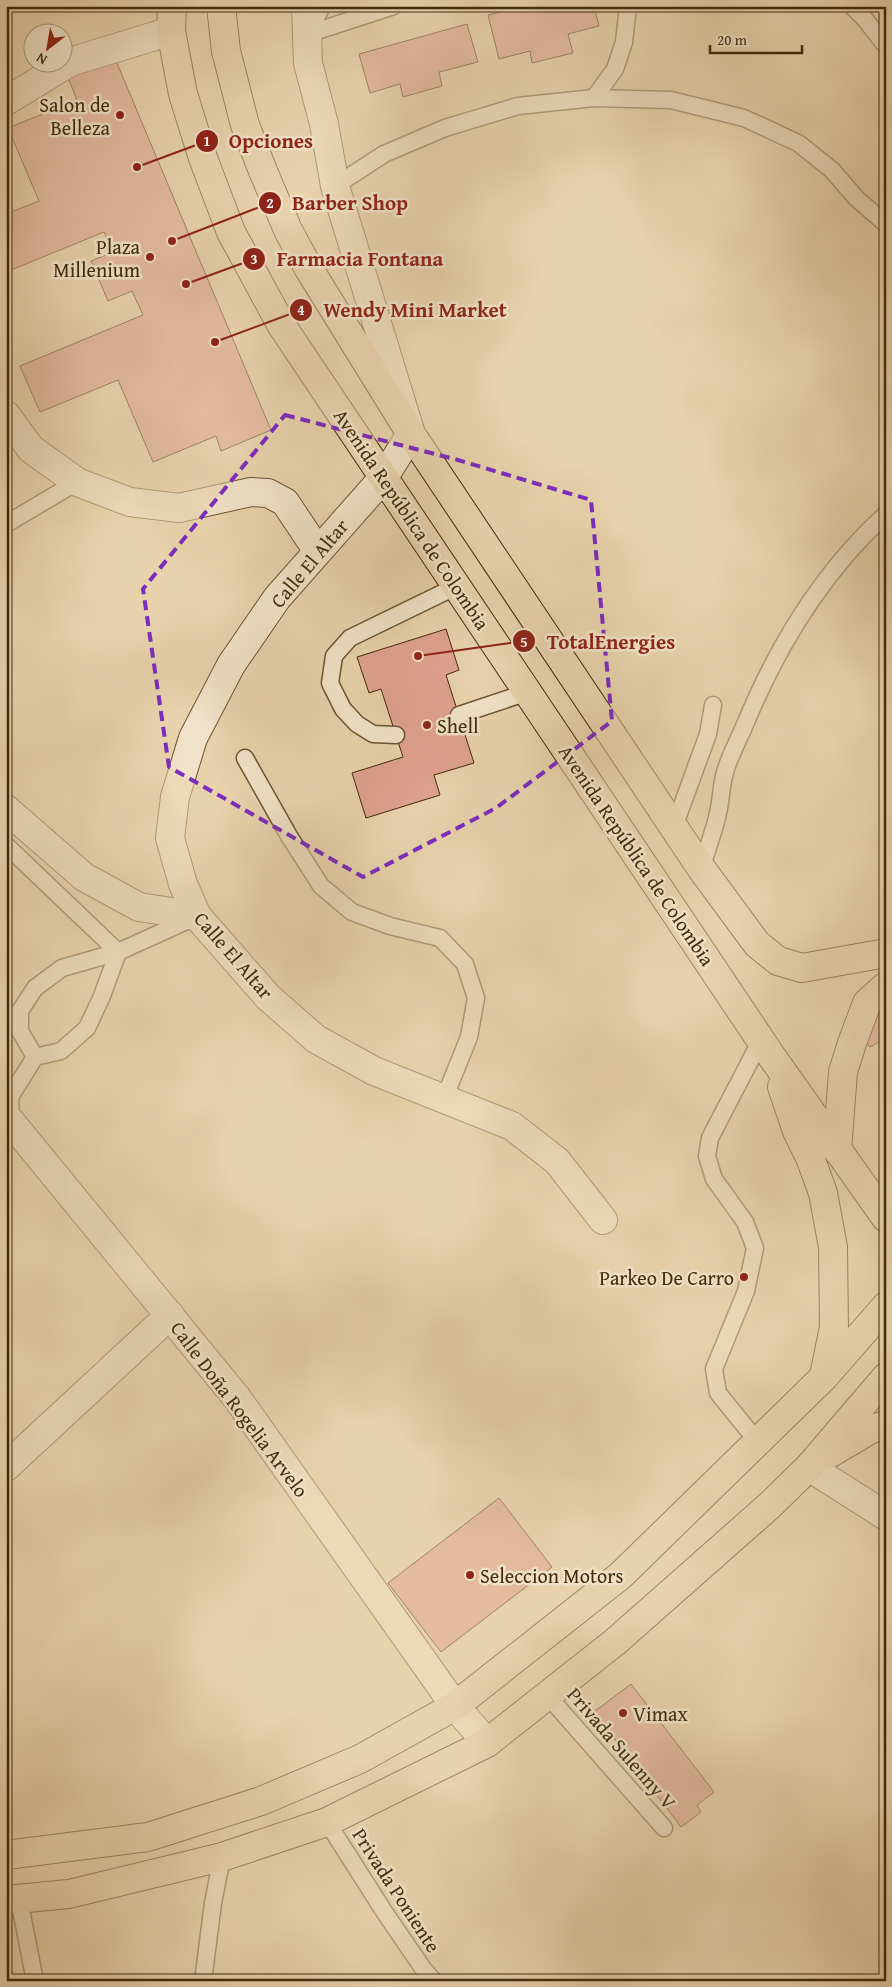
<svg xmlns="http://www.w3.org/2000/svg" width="892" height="1987" viewBox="0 0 892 1987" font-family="'Gentium Book Plus',serif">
	<rect width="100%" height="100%" fill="#e8d2ab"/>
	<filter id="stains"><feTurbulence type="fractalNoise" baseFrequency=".004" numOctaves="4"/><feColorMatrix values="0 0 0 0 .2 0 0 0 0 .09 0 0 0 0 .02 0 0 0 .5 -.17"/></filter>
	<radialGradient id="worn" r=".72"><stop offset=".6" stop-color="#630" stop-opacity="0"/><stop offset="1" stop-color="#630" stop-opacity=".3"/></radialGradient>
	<g fill="#e0a190" stroke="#412b0c">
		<polygon points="525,6 594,6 599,26 568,34 573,53 532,63 530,51 499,59 488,15"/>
		<polygon points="467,24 478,62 439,72 442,86 403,97 400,84 370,93 359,54"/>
		<polygon points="114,56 271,430 221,451 216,436 153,462 118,380 40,412 20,366 143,315 132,291 108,301 91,261 113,252 104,232 6,272 6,214 39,201 8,128 77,100 67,75"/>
		<polygon points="446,629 459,670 446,675 474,763 434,775 440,795 366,818 352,773 403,757 381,689 369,693 357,657"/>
		<polygon points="886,1002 886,1038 870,1047 854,1023"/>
		<polygon points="499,1498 552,1567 441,1652 388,1583"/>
		<polygon points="631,1684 714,1792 697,1805 701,1812 681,1827 594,1712"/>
	</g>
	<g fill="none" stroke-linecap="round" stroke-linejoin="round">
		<defs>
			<g id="lane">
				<polyline points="852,6 864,18 886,46"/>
				<polyline points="310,30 322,6"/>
				<polyline points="308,34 394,6"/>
				<polyline points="594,98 615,69 624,42 628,6"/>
				<polyline points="335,186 384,154 445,128 518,106 594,98 671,100 744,118 798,143 832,170 856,198 886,224"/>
				<polyline points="6,524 77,482"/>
				<polyline points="459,715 528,692"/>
				<polyline points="396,735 373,734 357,724 343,709 330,683 334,656 350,638 457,586"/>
				<polyline points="245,758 289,836 321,886 352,912 390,926 440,938 465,964 476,998 469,1037 444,1099"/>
				<polyline points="674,827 708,734 713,705"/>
				<polyline points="6,845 118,952"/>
				<path d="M701,868C707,850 714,832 718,813C721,801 721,788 724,776C728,759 737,743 744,727C777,646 821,573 886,514"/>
				<polyline points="35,1057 20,1031 20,1011 35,988 62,968 118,952"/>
				<polyline points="11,1122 10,1097 35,1057 61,1051 87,1028 102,996 118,952 193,918"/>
				<polyline points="757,1441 718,1393 714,1369 746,1291 755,1248 745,1222 714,1179 707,1156 710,1138 761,1040"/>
				<polyline points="547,1695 664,1828"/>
				<polyline points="327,1822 385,1913 424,1970 434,1981"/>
				<polyline points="19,1899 35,1981"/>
				<polyline points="203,1981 213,1903 222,1857"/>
			</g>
			<g id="street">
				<polyline points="306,6 308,63 324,124 335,186 411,434 384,477 277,598 231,665 193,738 175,797 170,838 183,884 197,916 268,997 316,1039 374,1071 512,1126 557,1161 603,1220"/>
				<polyline points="6,101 70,62 171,31"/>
				<polyline points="6,415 31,449 77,482 130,502 179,508 251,492 268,493 285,502 317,550"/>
				<polyline points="6,809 84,877 139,907 197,916"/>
				<polyline points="11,1122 237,1398 455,1706 487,1743"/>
				<polyline points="6,1467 170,1315"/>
				<polyline points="809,1467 886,1516"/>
			</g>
			<g id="primary">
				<polyline points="172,6 171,31 183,94 203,158 231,232 282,326 772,1057 886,1218"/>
				<polyline points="221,6 226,51 245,125 263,171 288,230 309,269 411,434 701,868 757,944 778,961 802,968 886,953"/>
				<polyline points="782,1087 797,1131 811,1160 823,1193 833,1247 834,1327 824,1376"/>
				<polyline points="837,1150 843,1072 852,1043 867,1003 886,986"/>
				<polyline points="829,1454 871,1429 886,1425"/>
				<polyline points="6,1855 148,1837 261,1801 360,1759 455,1706 620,1576 824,1377 886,1306"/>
				<polyline points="6,1900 69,1894 222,1857 327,1822 487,1743 615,1642 769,1506 809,1467 886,1377"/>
			</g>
		</defs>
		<use href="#lane" stroke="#6b5534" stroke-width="19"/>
		<use href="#street" stroke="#6b5534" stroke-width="30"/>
		<use href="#primary" stroke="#412b0c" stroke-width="30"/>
		<use href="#lane" stroke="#f0e2c8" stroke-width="16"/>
		<use href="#street" stroke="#f0e2c8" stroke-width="28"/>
		<use href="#primary" stroke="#e8d2ab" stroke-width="28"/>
	</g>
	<path d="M0 0H892V1987H0ZM285,415L458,460L591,500L612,721L496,808L363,877L169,767L143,589Z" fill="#e8d2ab" fill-opacity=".55" fill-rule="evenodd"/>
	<path fill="none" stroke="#7b2cbf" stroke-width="4" stroke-dasharray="10 6" stroke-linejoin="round" d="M285,415L458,460L591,500L612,721L496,808L363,877L169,767L143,589Z"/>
	<g fill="#8f2418" stroke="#f0e2c8" stroke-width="2">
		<circle cx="120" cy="115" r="5"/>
		<circle cx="150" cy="257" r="5"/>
		<circle cx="427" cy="725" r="5"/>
		<circle cx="744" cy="1277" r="5"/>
		<circle cx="470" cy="1575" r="5"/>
		<circle cx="623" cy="1713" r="5"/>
	</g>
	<g text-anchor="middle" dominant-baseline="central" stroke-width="5" stroke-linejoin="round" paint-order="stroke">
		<g font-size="20" fill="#412b0c" stroke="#f0e2c8" text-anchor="end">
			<text x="110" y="104">Salon de<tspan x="110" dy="23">Belleza</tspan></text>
			<text x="140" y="246">Plaza<tspan x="140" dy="23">Millenium</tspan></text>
			<text x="437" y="725" text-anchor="start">Shell</text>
			<text x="734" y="1277">Parkeo De Carro</text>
			<text x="480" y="1575" text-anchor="start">Seleccion Motors</text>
			<text x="633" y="1713" text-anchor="start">Vimax</text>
		</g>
		<g font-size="20" fill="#412b0c" stroke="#f0e2c8">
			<text transform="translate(412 519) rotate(56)">Avenida República de Colombia</text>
			<text transform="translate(309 563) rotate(-50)">Calle El Altar</text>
			<text transform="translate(637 855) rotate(56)">Avenida República de Colombia</text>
			<text transform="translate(234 955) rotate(49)">Calle El Altar</text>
			<text transform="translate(240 1409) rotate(53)">Calle Doña Rogelia Arvelo</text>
			<text transform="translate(622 1748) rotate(49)">Privada Sulenny V</text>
			<text transform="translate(397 1890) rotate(57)">Privada Poniente</text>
		</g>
	</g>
	<path fill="none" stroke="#8f2418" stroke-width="2" d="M137 167L207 141M172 241L270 203M186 284L254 259M215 342L301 310M418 656L524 641"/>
	<g fill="#8f2418" stroke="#f0e2c8" stroke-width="2">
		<circle cx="137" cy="167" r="5"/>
		<circle cx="172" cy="241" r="5"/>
		<circle cx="186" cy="284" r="5"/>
		<circle cx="215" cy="342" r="5"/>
		<circle cx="418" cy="656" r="5"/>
		<circle cx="207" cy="141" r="12"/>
		<circle cx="270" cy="203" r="12"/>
		<circle cx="254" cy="259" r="12"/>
		<circle cx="301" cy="310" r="12"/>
		<circle cx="524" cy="641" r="12"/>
	</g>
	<g font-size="15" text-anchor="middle" font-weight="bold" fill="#fff">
		<text x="207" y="146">1</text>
		<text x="270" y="208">2</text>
		<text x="254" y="264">3</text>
		<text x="301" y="315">4</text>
		<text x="524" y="647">5</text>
	</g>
	<g font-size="21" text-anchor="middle" font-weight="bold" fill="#8f2418" stroke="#f0e2c8" stroke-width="5" stroke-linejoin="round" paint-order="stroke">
		<text x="271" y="148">Opciones</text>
		<text x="350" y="210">Barber Shop</text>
		<text x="360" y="266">Farmacia Fontana</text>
		<text x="415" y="317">Wendy Mini Market</text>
		<text x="611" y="649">TotalEnergies</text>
	</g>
	<rect width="892" height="1987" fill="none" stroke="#e8d2ab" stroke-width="25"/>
	<rect x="8" y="8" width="877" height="1972" fill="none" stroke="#412b0c" stroke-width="2.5"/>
	<rect x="12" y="12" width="867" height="1962" fill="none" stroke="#412b0c"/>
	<g transform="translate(48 48) rotate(211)"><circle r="24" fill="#f0e2c8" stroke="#aa997d"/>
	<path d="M0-4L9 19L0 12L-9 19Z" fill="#8f2418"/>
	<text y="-8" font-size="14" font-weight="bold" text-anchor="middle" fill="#412b0c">N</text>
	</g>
	<path d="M710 45v8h92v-8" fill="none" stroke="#412b0c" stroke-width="2.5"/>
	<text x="717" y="45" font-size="15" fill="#412b0c" stroke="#f0e2c8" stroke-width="4" paint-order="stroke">20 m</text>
	<rect width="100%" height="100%" filter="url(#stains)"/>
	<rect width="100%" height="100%" fill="url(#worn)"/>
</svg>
